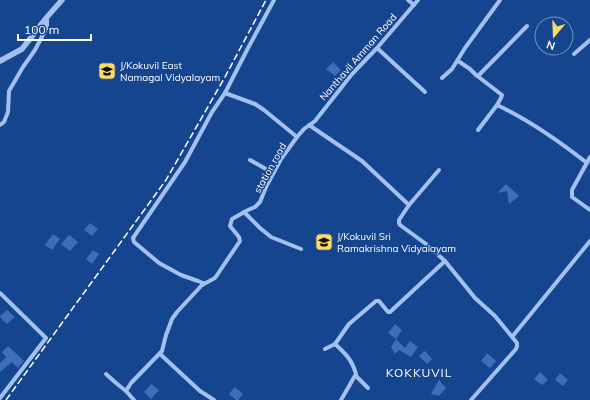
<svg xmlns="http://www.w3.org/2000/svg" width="590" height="400" viewBox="0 0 590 400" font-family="Mulish,sans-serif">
	<rect width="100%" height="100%" fill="#16458f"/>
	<g fill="#3e6eb8">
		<polygon points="333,62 341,70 335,76 326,69"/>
		<polygon points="506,184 519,196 509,204 507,191 497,193"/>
		<polygon points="90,223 98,229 92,236 84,230"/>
		<polygon points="53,234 60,239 52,250 45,245"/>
		<polygon points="69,235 78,242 70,251 61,244"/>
		<polygon points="93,250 99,254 92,264 86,259"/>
		<polygon points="7,310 15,317 7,324 0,317 0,316"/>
		<polygon points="395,324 402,330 396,339 388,333"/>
		<polygon points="396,339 405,348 410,341 418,347 411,357 399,350 395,354 391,347"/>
		<polygon points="8,346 24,361 18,368 12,362 0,372 0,363 6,357 2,352"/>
		<polygon points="425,351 432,359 427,364 419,356"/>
		<polygon points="487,353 496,361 490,368 481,361"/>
		<polygon points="540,372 548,380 542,385 534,379"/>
		<polygon points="560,373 568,380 563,386 555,380"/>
		<polygon points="439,380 446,388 439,396 431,394"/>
		<polygon points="151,384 159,390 151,399 144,392"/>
		<polygon points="235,387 243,394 238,400 236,400 229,394"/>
	</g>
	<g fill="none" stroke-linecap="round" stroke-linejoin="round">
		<g stroke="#a2c1f0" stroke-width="4">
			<polyline points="408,0 414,5"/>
			<polyline points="377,48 425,92"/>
			<polyline points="574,54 590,40"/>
			<polyline points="458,61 470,69 476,75 478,76 527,26"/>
			<path d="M476,75L502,95L501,98L497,105C529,120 559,141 587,163"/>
			<polyline points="442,78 452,69 465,48 500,0"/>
			<polyline points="225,93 255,104 264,110 297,137"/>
			<polyline points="0,125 4,122 8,112 9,91 23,67 35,50 47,27 47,17"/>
			<polyline points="309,125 362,161 409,205 399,220 399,223 400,225 426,244 445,261 475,298 495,316 517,343 517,346 516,349 471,400"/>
			<polyline points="478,130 497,105"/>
			<polyline points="590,157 572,190 572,197 590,210"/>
			<polyline points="250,160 273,173"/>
			<polyline points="409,205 439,170"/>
			<polyline points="244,212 260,228 271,237 301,249"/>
			<polyline points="202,285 203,283 198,281 181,275 159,263 134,242 133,238 185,162 212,112 225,93 247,50 274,0"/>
			<polyline points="0,293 46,338 0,398"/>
			<polyline points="512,337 590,241"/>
			<path d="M335,344C346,354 352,360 356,374L341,400"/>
			<polyline points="325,349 335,344 349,324 376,301 379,301 388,312 390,312 445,261"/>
			<polyline points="160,354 200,391 214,400"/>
			<polyline points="106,374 116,383 126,391"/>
			<polyline points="356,376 368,388"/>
			<polyline points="134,400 126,391 131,383 162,351 166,335 172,319 177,312 202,285 215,278 240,241 239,237 230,226 232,219 248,210 255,207 260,202 266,187 281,159 297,137 304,129 315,121 352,74 377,48 418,0"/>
		</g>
		<polyline stroke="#a2c1f0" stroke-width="5.5" points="0,61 22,49 47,17 62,0"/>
		<polyline stroke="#fff" stroke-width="1.5" stroke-dasharray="7 3" stroke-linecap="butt" points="6,400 166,180 225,77 266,0"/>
	</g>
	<defs>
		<symbol id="school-square" viewBox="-11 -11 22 22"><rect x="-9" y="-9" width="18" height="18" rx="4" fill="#ffda61" stroke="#16458f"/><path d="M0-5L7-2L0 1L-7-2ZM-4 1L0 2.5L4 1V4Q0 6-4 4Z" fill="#111"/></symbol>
	</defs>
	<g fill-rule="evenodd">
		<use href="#school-square" x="97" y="61" width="20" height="20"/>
		<use href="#school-square" x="314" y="232" width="20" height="20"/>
	</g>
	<g text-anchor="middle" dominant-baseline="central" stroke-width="3" stroke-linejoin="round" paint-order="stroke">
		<g font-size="10" fill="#fff" stroke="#16458f">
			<text transform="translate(358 57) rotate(-49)">Nanthavil Amman Road</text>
			<text transform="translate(270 168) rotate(-61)">station road</text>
		</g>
		<g font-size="10" fill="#fff" stroke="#16458f" text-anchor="start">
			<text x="120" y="65">J/Kokuvil East<tspan x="120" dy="12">Namagal Vidyalayam</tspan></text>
			<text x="337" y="236">J/Kokuvil Sri<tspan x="337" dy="12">Ramakrishna Vidyalayam</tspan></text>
		</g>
		<g font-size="12" letter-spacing="1" fill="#fff" stroke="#16458f">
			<text x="419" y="372">KOKKUVIL</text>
		</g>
	</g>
	<g transform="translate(554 36) rotate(199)"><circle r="19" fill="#16458f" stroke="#738fbc"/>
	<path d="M0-3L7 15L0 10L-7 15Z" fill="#ffda61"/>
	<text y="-6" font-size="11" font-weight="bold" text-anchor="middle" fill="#ffffff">N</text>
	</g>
	<path d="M18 34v6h73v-6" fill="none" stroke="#ffffff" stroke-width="2"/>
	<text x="24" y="34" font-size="12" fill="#ffffff" stroke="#16458f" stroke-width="3" paint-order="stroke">100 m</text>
</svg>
